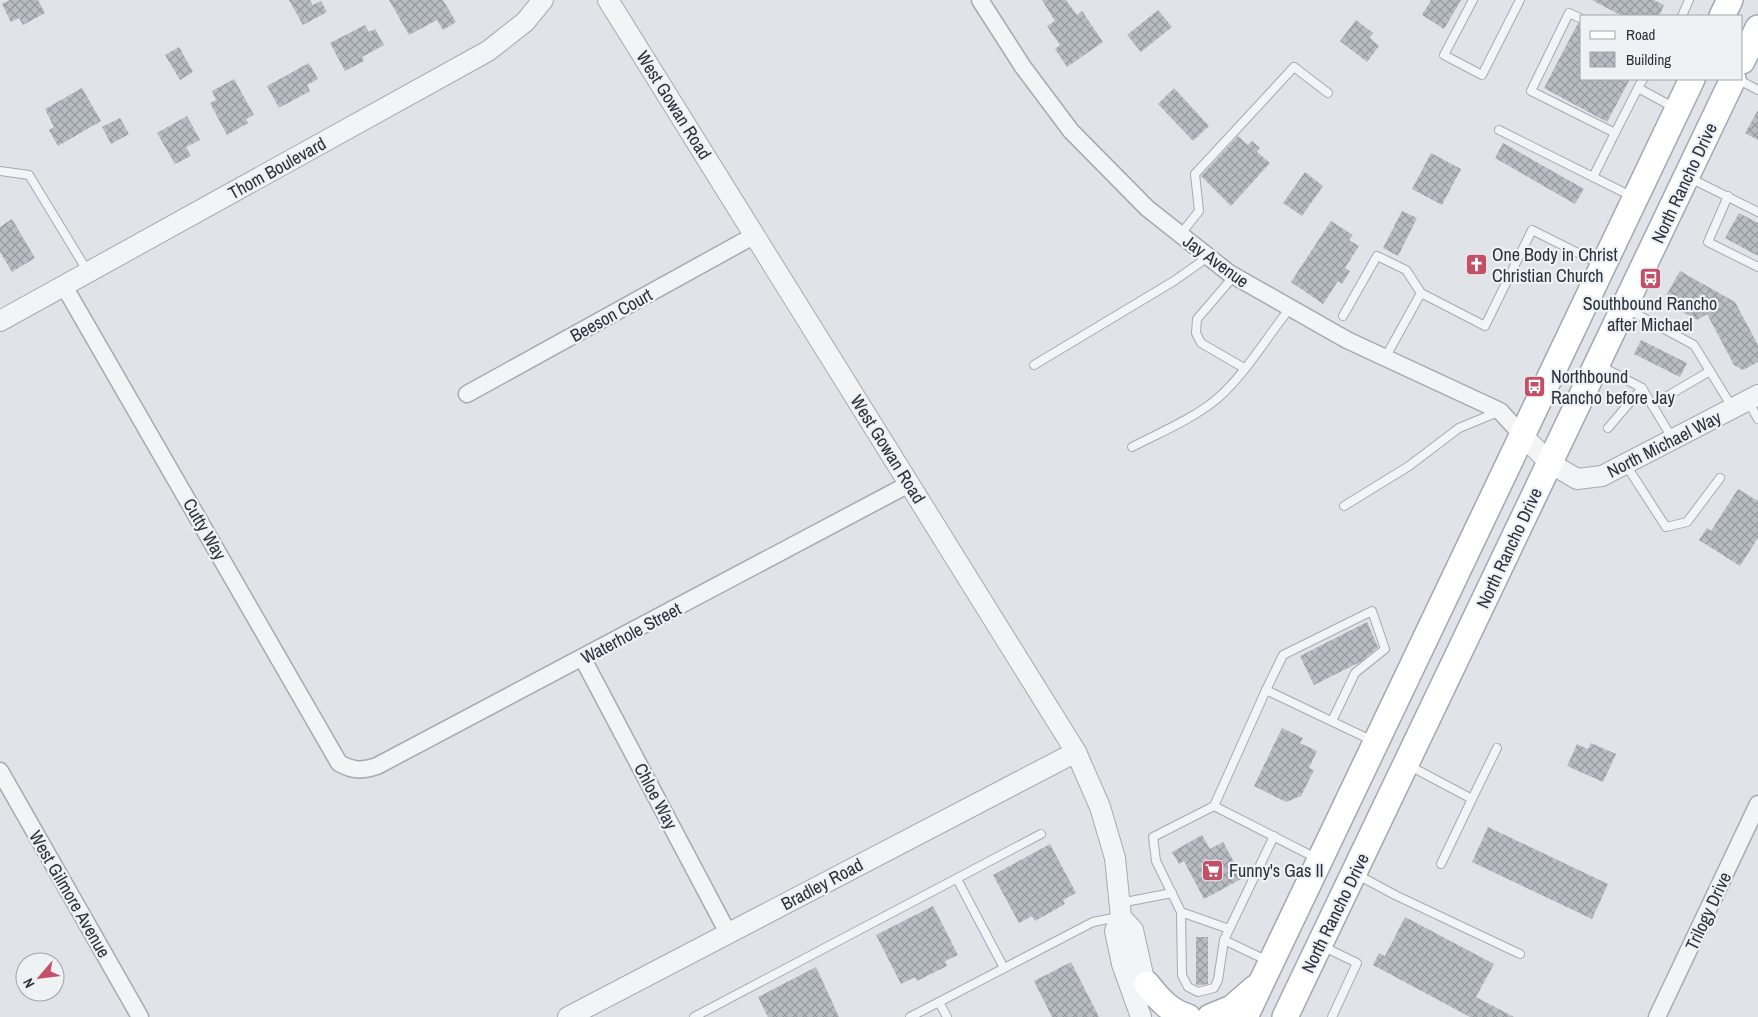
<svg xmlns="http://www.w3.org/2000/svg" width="1758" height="1017" viewBox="0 0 1758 1017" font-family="'Archivo Narrow',sans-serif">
	<defs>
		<pattern id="building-cross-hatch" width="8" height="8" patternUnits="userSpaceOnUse" patternTransform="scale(1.25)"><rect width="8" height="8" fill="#b8bdc4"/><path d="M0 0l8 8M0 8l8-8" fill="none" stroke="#969aa0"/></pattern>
	</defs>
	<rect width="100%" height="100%" fill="#e0e3e8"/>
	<g fill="url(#building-cross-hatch)">
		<polygon points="10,0 38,0 45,13 23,25 19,18 11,22 2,4"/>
		<polygon points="289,0 310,0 313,5 321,1 327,12 303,25"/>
		<polygon points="389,0 443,0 456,22 443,30 437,20 409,35"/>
		<polygon points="1042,0 1066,0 1077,15 1082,11 1103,42 1067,67 1055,49 1060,45 1047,26 1055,21"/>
		<polygon points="1431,0 1461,0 1444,29 1422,15"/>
		<polygon points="1592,0 1654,0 1664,5 1659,16 1622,16"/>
		<polygon points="1158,10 1172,27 1141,52 1127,35"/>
		<polygon points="1356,20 1373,33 1370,38 1379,46 1367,62 1340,41"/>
		<polygon points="1578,23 1582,25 1582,79 1630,79 1607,122 1544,88"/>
		<polygon points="365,25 369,32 375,29 384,45 362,57 364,61 345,71 330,43"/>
		<polygon points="179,47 193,72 180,80 165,55"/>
		<polygon points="309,63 318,79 307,85 310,91 279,108 267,86"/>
		<polygon points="234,79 254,115 246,119 248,123 227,135 210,103 216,100 212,91"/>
		<polygon points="82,88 101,121 58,146 49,130 54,127 45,109"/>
		<polygon points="1174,88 1209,126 1193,141 1158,104"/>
		<polygon points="1758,110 1758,140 1745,133"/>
		<polygon points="187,116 200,140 186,147 191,156 175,164 157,133"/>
		<polygon points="120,118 129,134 111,144 102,127"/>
		<polygon points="1238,136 1248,145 1252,141 1260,148 1257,152 1270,163 1231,206 1201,176"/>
		<polygon points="1503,143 1584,189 1575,204 1495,158"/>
		<polygon points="1431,153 1461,169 1442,205 1412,189"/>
		<polygon points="1305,172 1323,186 1302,216 1283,203"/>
		<polygon points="1402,211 1417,218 1398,256 1383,248"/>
		<polygon points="1739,213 1758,223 1758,256 1725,238"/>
		<polygon points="12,219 35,258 12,272 0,252 0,227"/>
		<polygon points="1331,221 1353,235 1349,240 1359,246 1345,268 1350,271 1342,284 1338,281 1323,304 1291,282"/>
		<polygon points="1680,271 1735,302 1758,345 1758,362 1743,370 1734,365 1707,314 1697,320 1672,306 1666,296"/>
		<polygon points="1641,340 1687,363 1680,377 1634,354"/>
		<polygon points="1738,489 1758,501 1758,538 1740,566 1699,540 1707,528 1711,531"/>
		<polygon points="1367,622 1378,647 1362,661 1314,685 1300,656"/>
		<polygon points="1282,728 1303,738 1300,743 1317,751 1309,768 1314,770 1301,796 1286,802 1254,786"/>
		<polygon points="1591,743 1616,754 1603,782 1567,766 1577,744 1588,749"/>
		<polygon points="1488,827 1608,884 1592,919 1472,862"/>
		<polygon points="1202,835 1210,849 1223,842 1243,878 1204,899 1184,861 1179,864 1172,852"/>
		<polygon points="1050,844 1076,893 1063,900 1065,904 1035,921 1032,916 1019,923 993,875"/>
		<polygon points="933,906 958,955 945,961 947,966 917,981 915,977 901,984 876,935"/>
		<polygon points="1405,917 1494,964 1476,997 1514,1017 1470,1017 1373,965 1379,953 1385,956"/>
		<polygon points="1196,937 1208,937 1208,984 1201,985 1196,985"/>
		<polygon points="1071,962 1099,1017 1052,1017 1034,981"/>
		<polygon points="816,967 839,1017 768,1017 758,997"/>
	</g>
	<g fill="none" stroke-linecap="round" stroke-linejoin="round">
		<defs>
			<g id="service">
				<polyline points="1473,0 1444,55 1482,75 1520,0"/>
				<polyline points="1682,16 1689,0"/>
				<polyline points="1582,19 1569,13 1531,91 1615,133 1593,177"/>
				<polyline points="1643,79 1638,88 1675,108"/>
				<polyline points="1737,79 1758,90"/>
				<polyline points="1499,130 1631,196"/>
				<polyline points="1615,133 1638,88"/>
				<polyline points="0,171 29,175 88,272"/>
				<polyline points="1690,178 1758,212"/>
				<polyline points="1728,196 1708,242 1758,267"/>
				<polyline points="1180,235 1199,211 1195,174 1294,67 1328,93"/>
				<polyline points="1234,276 1197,319 1196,333 1201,343 1244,368"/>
				<polyline points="1627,309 1694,345 1732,407"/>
				<polyline points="1343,316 1377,256 1406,270 1421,293 1485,326 1532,230 1600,264"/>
				<polyline points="1385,358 1421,293"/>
				<polyline points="1034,365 1174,281 1208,257"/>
				<polyline points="1599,365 1642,388 1608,428"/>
				<polyline points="1642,388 1672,438"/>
				<polyline points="1748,401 1758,419"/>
				<polyline points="1652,405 1710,371"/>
				<path d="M1132,447C1161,432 1193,419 1218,398C1246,373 1267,337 1290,308"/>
				<polyline points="1626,465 1666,527 1687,522 1720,478"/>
				<polyline points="1344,506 1409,466 1459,428 1498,412"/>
				<polyline points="1266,690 1214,806 1318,859"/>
				<polyline points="1332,721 1355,673 1385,649 1372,611 1283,655 1266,690 1373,741"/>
				<polyline points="1410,766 1472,799 1441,864"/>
				<polyline points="1472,799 1497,748"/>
				<polyline points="1214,806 1153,837 1156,861 1181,912 1229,929"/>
				<polyline points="1356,874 1395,895 1520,954"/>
				<polyline points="957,879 1004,968"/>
				<polyline points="1120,903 1172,893"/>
				<polyline points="1181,912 1182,975 1188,987 1198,992 1214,988 1218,980 1224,940"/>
				<polyline points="1322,946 1357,963 1332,1017"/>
				<polyline points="1268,961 1224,940 1274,836"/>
				<polyline points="694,1017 1041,834"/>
				<polyline points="910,1017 939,1002"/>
				<polyline points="947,1017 939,1002 1093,922 1118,917"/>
			</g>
			<g id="minor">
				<polyline points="980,0 1023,67 1071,131 1147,208 1229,273 1347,340 1500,411 1522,435"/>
				<path d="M64,286L339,763C353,771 362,771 377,766L909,484"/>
				<polyline points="467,394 755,235"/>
				<polyline points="583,659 728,933"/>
				<polyline points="0,771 140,1017"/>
				<polyline points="1657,1017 1758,804"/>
			</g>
			<g id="tertiary">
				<polyline points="608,0 1076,752 1100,807 1115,858 1121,917 1115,931 1122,964 1141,1017"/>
				<polyline points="0,321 488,51 525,22 543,0"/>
				<polyline points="1522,435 1550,463 1577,479 1602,476 1758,395"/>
				<polyline points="1121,917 1133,930 1143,975 1153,997"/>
				<polyline points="568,1017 1076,752"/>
			</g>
			<g id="primary">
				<polyline points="1722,16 1730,0"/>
				<polyline points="1742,61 1758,28"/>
				<path d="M1147,984C1159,999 1169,1011 1188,1017"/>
				<polyline points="1210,1017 1232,1008 1255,988"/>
				<polyline points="1245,1017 1692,79"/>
				<polyline points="1285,1017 1733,79"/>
			</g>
		</defs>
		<use href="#service" stroke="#a6aab1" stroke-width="10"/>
		<use href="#minor" stroke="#a6aab1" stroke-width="19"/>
		<use href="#tertiary" stroke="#a6aab1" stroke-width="22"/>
		<use href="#primary" stroke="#a0a8b2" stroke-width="28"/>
		<use href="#service" stroke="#f2f4f6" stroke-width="8"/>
		<use href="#minor" stroke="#f2f4f6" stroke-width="16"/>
		<use href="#tertiary" stroke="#f2f4f6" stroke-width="20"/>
		<use href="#primary" stroke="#fff" stroke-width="25"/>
	</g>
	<defs>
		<symbol id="church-square" viewBox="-11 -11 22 22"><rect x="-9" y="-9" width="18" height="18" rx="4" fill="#c25067" stroke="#eff2f5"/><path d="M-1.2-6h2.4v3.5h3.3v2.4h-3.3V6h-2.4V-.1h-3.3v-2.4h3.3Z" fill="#fff"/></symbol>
		<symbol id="bus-square" viewBox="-11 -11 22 22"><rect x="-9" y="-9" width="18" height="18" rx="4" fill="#c25067" stroke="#eff2f5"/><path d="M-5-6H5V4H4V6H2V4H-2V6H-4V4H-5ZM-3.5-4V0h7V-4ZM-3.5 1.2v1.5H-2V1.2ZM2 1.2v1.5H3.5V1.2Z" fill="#fff"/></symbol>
		<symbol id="supermarket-square" viewBox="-11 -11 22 22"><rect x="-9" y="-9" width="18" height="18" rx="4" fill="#c25067" stroke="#eff2f5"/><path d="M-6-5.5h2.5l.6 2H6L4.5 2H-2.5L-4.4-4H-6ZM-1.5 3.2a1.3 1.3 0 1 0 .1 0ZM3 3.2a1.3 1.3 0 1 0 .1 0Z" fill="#fff"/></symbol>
	</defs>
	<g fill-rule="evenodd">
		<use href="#church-square" x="1464" y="252" width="25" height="25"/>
		<use href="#bus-square" x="1638" y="266" width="25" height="25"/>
		<use href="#bus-square" x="1522" y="374" width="25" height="25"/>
		<use href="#supermarket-square" x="1200" y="858" width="25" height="25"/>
	</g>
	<g text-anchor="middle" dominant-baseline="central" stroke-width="4.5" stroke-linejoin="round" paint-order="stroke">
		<g font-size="18" fill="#2a323d" stroke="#eff2f5">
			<text transform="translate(674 105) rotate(58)">West Gowan Road</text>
			<text transform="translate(277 168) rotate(-29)">Thom Boulevard</text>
			<text transform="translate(1684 183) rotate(-65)">North Rancho Drive</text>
			<text transform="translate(1216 261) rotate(36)">Jay Avenue</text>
			<text transform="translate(611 315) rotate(-29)">Beeson Court</text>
			<text transform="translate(1664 444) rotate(-27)">North Michael Way</text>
			<text transform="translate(888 449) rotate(58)">West Gowan Road</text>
			<text transform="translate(205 529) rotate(60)">Cutty Way</text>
			<text transform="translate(1509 548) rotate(-65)">North Rancho Drive</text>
			<text transform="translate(631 633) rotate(-28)">Waterhole Street</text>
			<text transform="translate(656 796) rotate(62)">Chloe Way</text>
			<text transform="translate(822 884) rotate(-28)">Bradley Road</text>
			<text transform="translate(70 894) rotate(60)">West Gilmore Avenue</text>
			<text transform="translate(1708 911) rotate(-65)">Trilogy Drive</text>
			<text transform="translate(1335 913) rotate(-64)">North Rancho Drive</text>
		</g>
		<g font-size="18" fill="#2a323d" stroke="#eff2f5" text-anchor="start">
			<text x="1492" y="254">One Body in Christ<tspan x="1492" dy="21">Christian Church</tspan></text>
			<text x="1650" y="303" text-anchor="middle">Southbound Rancho<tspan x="1650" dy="21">after Michael</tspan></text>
			<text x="1551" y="376">Northbound<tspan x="1551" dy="21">Rancho before Jay</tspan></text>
			<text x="1229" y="870">Funny's Gas II</text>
		</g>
	</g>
	<rect x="1580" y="15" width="162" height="65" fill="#eff2f5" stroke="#a0a5ab"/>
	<rect x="1590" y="31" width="25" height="8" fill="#ffffff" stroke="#a0a5ab"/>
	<text x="1626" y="40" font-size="15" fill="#2a323d">Road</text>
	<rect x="1590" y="52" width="25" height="15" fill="url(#building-cross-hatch)" stroke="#a0a5ab"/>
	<text x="1626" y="65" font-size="15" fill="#2a323d">Building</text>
	<g transform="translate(40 977) rotate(242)"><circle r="24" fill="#eff2f5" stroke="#a0a5ab"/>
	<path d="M0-4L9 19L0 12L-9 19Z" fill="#c25067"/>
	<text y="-8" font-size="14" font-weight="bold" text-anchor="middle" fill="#2a323d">N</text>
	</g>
</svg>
